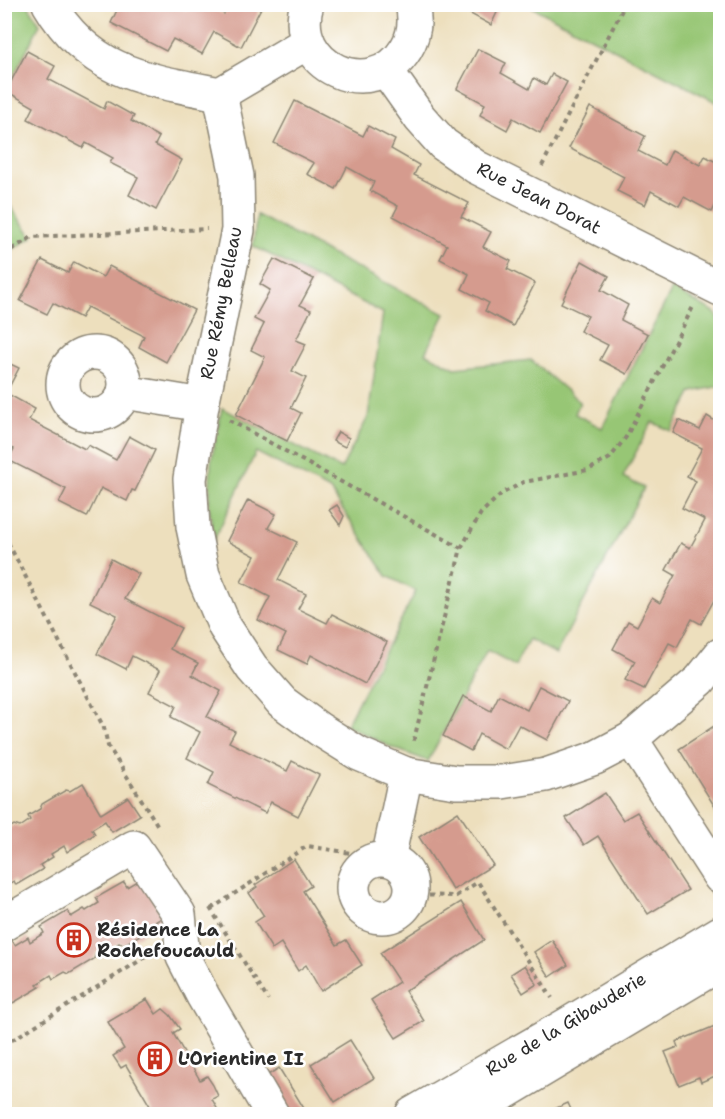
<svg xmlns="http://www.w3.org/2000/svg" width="725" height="1119" viewBox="0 0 725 1119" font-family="'Shantell Sans',sans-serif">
	<rect width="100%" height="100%" fill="#fff"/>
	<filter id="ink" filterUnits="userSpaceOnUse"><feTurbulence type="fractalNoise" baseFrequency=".0167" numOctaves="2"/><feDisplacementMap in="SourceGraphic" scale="12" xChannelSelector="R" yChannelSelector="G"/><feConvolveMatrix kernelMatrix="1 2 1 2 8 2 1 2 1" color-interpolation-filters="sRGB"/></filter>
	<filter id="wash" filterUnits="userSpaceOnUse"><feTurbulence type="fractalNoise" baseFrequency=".008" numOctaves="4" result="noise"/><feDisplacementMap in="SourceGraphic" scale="24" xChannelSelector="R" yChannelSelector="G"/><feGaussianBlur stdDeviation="1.35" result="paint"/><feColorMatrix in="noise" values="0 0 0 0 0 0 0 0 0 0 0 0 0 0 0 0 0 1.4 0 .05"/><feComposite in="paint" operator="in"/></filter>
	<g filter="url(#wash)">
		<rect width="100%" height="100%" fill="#eddfbd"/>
		<g fill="#97c674" stroke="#617850" stroke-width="1.5">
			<polygon points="5,4 28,5 40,24 5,93"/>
			<polygon points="528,5 717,5 720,10 720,104"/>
			<polygon points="4,197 32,237 5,254 4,254"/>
			<polygon points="257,215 445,314 425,353 455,368 531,360 580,402 575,414 602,428 672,289 713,311 720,319 720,386 692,392 671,431 652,422 623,477 644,488 556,654 529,639 515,666 487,651 428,761 393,748 346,725 416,591 387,576 330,490 256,452 214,540 209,507 211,462 222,408 341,469 368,417 383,313 253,246"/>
		</g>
		<g id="blocks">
			<g fill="#d59b8e">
				<polygon points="106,4 176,4 187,11 190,4 206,4 224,14 228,4 259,4 262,6 241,47 214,32 202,54 173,39 166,51 111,23 117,10"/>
				<polygon points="466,4 501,4 491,25 463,10"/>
				<polygon points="478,49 506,63 501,73 529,89 534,78 546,85 552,74 567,82 540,133 513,118 507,130 480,115 485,104 457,89"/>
				<polygon points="27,51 55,66 48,79 104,109 107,101 134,116 131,121 159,137 155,145 182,160 156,210 129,195 138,177 110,163 113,158 86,143 83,148 28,119 34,107 6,91"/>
				<polygon points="295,101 363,136 368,126 395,140 391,149 419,165 414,175 469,203 461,217 491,232 483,247 511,261 507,269 535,283 513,326 485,311 489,303 462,289 469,274 440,259 447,245 393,216 398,206 370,191 374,182 347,167 336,189 307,174 314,163 274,143"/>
				<polygon points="590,107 645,136 638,151 665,165 672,150 700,165 705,156 720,164 720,203 717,202 712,212 684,197 679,206 651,191 645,205 617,191 624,177 569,148"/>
				<polygon points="274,259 314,279 300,305 311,310 296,340 306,344 292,371 306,378 291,408 301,413 287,441 236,415 265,357 251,350 264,324 254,319 270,290 260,284"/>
				<polygon points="42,260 68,273 74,262 103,277 109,266 194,310 166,362 139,347 144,336 87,307 81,318 53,303 47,314 20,301"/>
				<polygon points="582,261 609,276 601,290 628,305 621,320 648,334 627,374 600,360 608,345 580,331 588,316 561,303"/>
				<polygon points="4,361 19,368 6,393 35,409 29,420 85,449 88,445 116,460 129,436 155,450 135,491 132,490 127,501 101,488 87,517 59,503 66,489 8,460 14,449 4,445"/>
				<polygon points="707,416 720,424 720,589 701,624 692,619 677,647 669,643 644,689 625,680 635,661 613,649 628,621 637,626 652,598 660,603 675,575 666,570 681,543 690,548 705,520 682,508 696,481 687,476 702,448 673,433 679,420 700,430"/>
				<polygon points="338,432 349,438 345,447 333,441"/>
				<polygon points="248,500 276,514 268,528 297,542 278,580 306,594 298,609 327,623 332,614 387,642 365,684 311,655 307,664 278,650 286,634 258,620 270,597 241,582 255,556 227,541"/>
				<polygon points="337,505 344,516 340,525 329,510"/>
				<polygon points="111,559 139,574 125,599 181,628 170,649 198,663 192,675 221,691 207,717 235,731 229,742 287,771 292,761 319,775 298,816 271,802 265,813 208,785 214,772 187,758 200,732 171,717 176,706 149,692 160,670 132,656 126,669 97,654 117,615 90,602"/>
				<polygon points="539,686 568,701 547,740 519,725 506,749 479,734 471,751 443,736 463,696 491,711 499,695 527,710"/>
				<polygon points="717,724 720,729 720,815 679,749"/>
				<polygon points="83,783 101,814 128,797 140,815 112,832 105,821 92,829 95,834 67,852 64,846 51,854 53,857 40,865 43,869 16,885 14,881 4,886 4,831 14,825 20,827 30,820 28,816 40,809 42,804 66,790 70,791"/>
				<polygon points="605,793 623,820 637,812 688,890 648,914 598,836 584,845 566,818"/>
				<polygon points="458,812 493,865 453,890 419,837"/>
				<polygon points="294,859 311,886 303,891 337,945 346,940 362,965 321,991 306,965 298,971 281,943 272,949 255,922 264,916 249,893 257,887 255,885"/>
				<polygon points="140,879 163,917 152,924 150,929 125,944 119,943 108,950 106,946 96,953 94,959 69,974 65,972 53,979 51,975 37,984 40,987 13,1003 11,1000 4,1004 4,928 15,945 28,937 30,942 44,933 41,927 68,911 71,917 84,909 86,911 99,903 96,898 124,882 127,887"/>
				<polygon points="461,902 484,940 405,991 424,1021 396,1038 371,1000 399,982 380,953"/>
				<polygon points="552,940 568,965 550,977 534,952"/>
				<polygon points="525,965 537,984 523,993 511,974"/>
				<polygon points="147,999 156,1014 163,1009 170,1015 180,1029 173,1033 200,1080 207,1076 213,1085 218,1096 212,1099 220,1114 148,1114 153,1111 126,1065 121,1068 113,1056 124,1049 108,1022"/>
				<polygon points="715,1026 717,1032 720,1030 720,1074 701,1082 699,1077 679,1085 665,1052 678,1047 676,1042"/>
				<polygon points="350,1040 374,1078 335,1102 311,1064"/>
				<polygon points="279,1068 305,1110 297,1114 286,1114 263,1078"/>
				<polygon points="568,1103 573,1114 543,1114"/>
			</g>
		</g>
	</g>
	<g filter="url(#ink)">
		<use href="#blocks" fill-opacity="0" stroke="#8c8574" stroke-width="1.5"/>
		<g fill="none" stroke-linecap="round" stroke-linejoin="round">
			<defs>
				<g id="street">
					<path d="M49,4C90,74 148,80 220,94L308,42"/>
					<path d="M307,4C288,66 372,105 406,49C414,36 416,20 412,4"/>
					<polyline points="386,70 420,118 443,144 476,167 720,289"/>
					<polyline points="220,94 237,176 238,230 202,405 190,479 193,527 203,575 225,627 252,668 282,702 319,729 359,754 406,774 388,859"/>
					<circle cx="94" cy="384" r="31"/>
					<polyline points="124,392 202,405"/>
					<polyline points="720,655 700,680 631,739 720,877"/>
					<polyline points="406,774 456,782 502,782 546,775 595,758 631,739"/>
					<circle cx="382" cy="888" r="29"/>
					<polyline points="4,924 134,847 179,914 183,957 203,996 272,1114"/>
				</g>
				<g id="secondary">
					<polyline points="412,1114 568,1024 720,933"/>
					<polyline points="469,1114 720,964"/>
				</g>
			</defs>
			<use href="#street" stroke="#8c8574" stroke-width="36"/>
			<use href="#secondary" stroke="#8c8574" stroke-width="36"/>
			<g stroke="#8c8574" stroke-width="4" stroke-dasharray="4.5 4.5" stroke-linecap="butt">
				<polyline points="542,166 625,4"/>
				<polyline points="4,254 32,237 207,229"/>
				<polyline points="229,420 461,548 413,744"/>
				<polyline points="4,535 104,728 108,746 158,826"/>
				<polyline points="461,548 481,513 501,494 524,482 588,470 610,458 626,437 693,307"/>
				<polyline points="411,895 456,896 478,882 552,998"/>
				<polyline points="210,908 268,1000"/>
				<polyline points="211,909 307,846 351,853 358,856"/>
				<polyline points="4,1045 152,953"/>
			</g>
			<use href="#street" stroke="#fff" stroke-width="33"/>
			<use href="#secondary" stroke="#fff" stroke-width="33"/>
		</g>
	</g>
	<defs>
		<symbol id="building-ring" viewBox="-11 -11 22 22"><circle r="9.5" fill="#fff" stroke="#c8321e" stroke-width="1.5"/><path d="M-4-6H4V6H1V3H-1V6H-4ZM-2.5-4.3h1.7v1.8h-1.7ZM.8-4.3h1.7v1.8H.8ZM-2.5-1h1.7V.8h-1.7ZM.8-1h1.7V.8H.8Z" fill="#c8321e"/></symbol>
	</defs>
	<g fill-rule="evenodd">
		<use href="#building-ring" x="55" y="921" width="38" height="38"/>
		<use href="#building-ring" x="136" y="1040" width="38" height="38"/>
	</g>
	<g text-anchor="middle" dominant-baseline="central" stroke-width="5" stroke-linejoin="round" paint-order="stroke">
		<g font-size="18" fill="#2b2b2b" stroke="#fff">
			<text transform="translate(539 198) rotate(27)">Rue Jean Dorat</text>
			<text transform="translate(221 303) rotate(-79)">Rue Rémy Belleau</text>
			<text transform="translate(566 1024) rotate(-31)">Rue de la Gibauderie</text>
		</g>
		<g font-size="18" font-weight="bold" fill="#2b2b2b" stroke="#fff" text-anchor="start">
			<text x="97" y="930">Résidence La<tspan x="97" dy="21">Rochefoucauld</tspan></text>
			<text x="178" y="1059">L'Orientine II</text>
		</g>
	</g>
	<rect width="725" height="1119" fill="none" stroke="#fff" stroke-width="24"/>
</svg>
